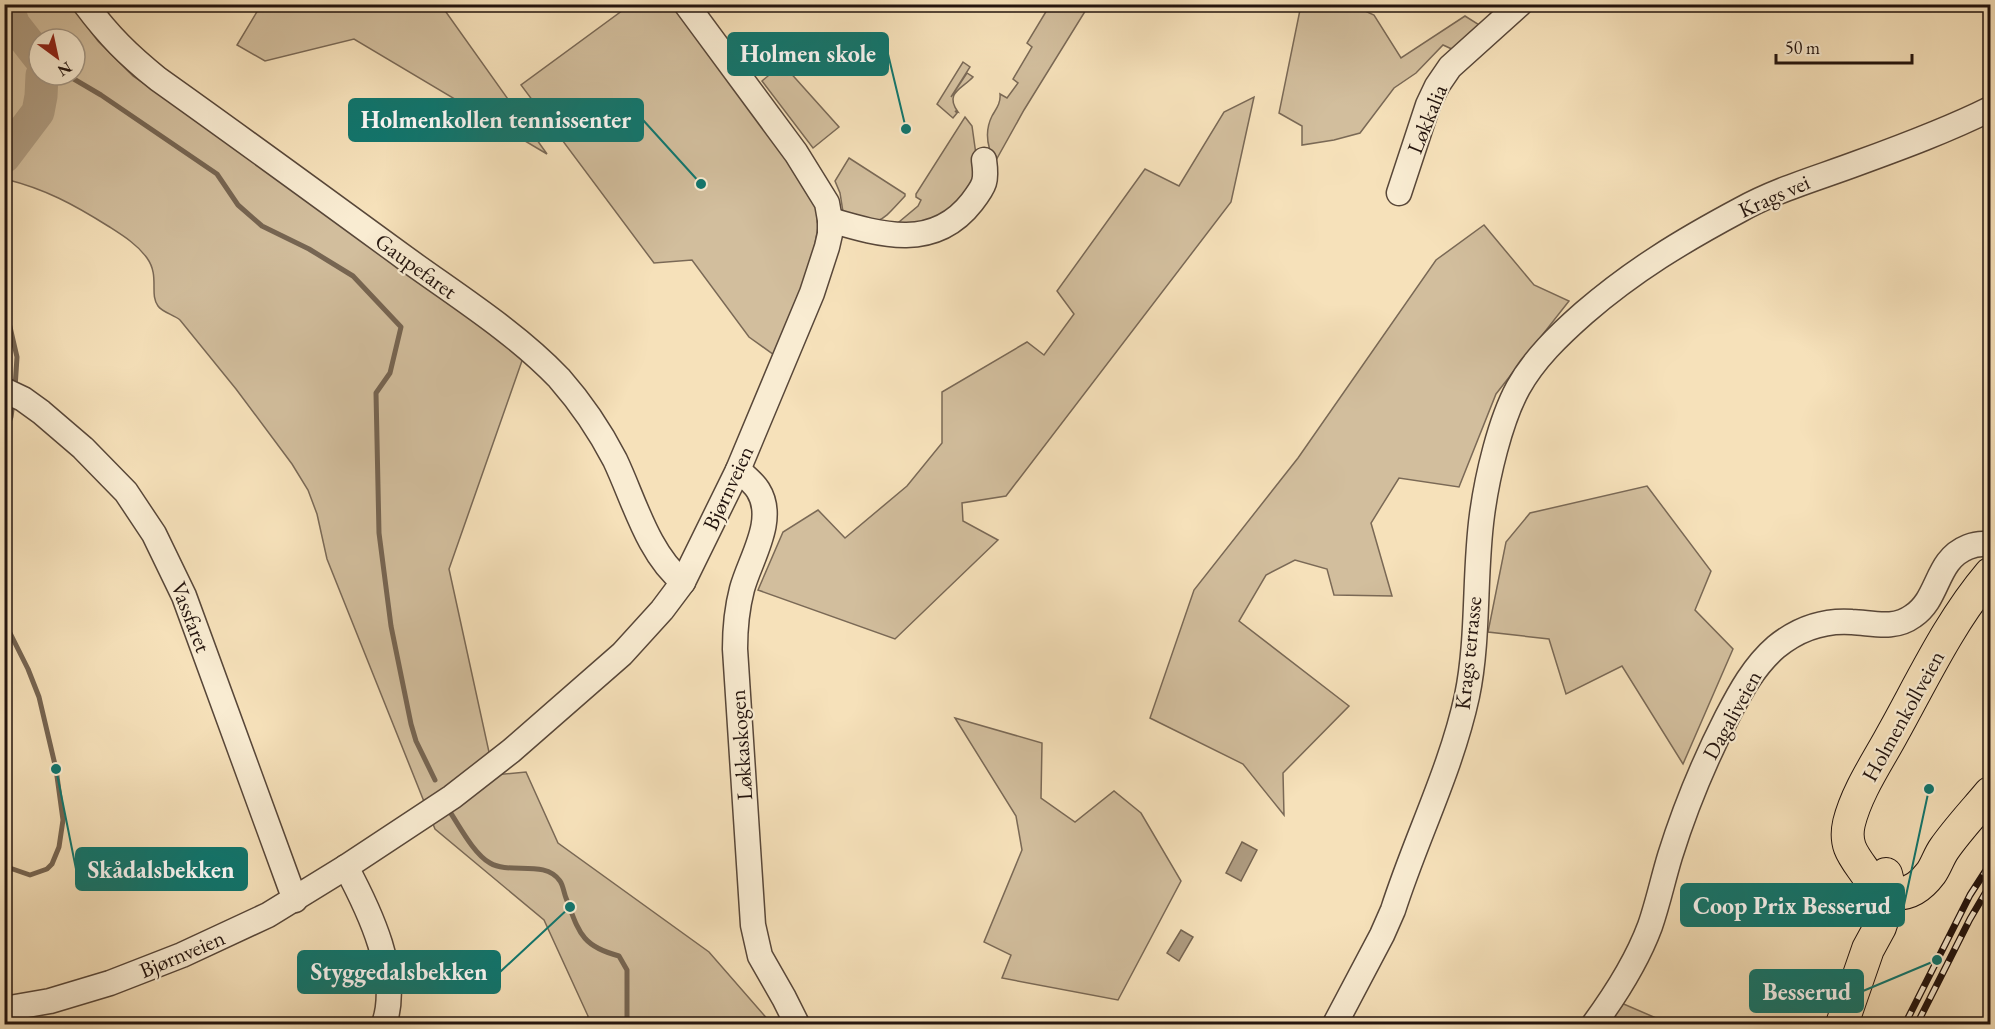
<svg xmlns="http://www.w3.org/2000/svg" width="1995" height="1029" viewBox="0 0 1995 1029" font-family="'EB Garamond',serif">
	<rect width="100%" height="100%" fill="#f6e1ba"/>
	<filter id="stains"><feTurbulence type="fractalNoise" baseFrequency=".00333" numOctaves="4"/><feColorMatrix values="0 0 0 0 .2 0 0 0 0 .09 0 0 0 0 .02 0 0 0 .5 -.17"/></filter>
	<radialGradient id="worn" r=".72"><stop offset=".6" stop-color="#630" stop-opacity="0"/><stop offset="1" stop-color="#630" stop-opacity=".3"/></radialGradient>
	<g fill="#d2be9d" stroke="#7a6956" stroke-width="1.5" fill-rule="evenodd">
		<path d="M4,5H71L98,41L133,76L314,202L524,355L449,569L494,775L526,772L558,843L709,952L770,1022V1024H587L588,1016L544,920L435,829L327,559L317,514L308,490L292,464L236,389L180,320C174,315 162,312 158,306C149,294 160,276 147,258C137,244 122,235 108,226C73,204 45,189 5,179ZM39,39H75V75H39Z"/>
		<polygon points="261,5 441,5 547,154 354,39 265,61 237,45"/>
		<polygon points="630,5 675,5 744,94 816,204 819,222 813,254 777,357 749,337 692,260 654,263 521,85"/>
		<path d="M1047,5H1089L1024,110L995,162C987,147 984,132 992,116C996,109 1001,103 1000,94L1007,98L1018,83L1013,79L1032,47L1027,43L1047,10Z"/>
		<polygon points="1301,5 1352,5 1374,15 1401,58 1465,16 1481,26 1454,50 1443,45 1416,73 1394,88 1360,133 1334,140 1302,145 1302,126 1279,113"/>
		<polygon points="761,40 839,127 813,148 762,81 768,76 748,51"/>
		<path d="M963,62L970,67L951,97L967,73L973,77C962,89 944,93 958,112L955,111L957,113L953,118L937,104Z"/>
		<polygon points="1254,97 1231,202 1006,496 962,503 963,521 998,540 895,639 758,590 783,532 818,510 845,538 907,486 942,443 942,392 1027,342 1044,355 1074,314 1057,291 1145,169 1179,186 1224,112"/>
		<polygon points="965,117 972,126 979,176 948,217 893,227 918,206 921,200 916,197 916,194"/>
		<path d="M849,158L905,194V196C879,224 882,225 844,218L840,193L835,181Z"/>
		<polygon points="1484,225 1534,285 1569,301 1496,394 1459,487 1399,478 1371,523 1392,596 1334,595 1327,569 1295,560 1266,575 1239,621 1349,706 1283,773 1284,815 1243,764 1150,718 1194,590 1298,458 1436,260"/>
		<polygon points="1647,486 1711,571 1695,610 1733,649 1683,764 1622,666 1566,694 1549,639 1488,632 1506,542 1530,513"/>
		<polygon points="955,718 1042,743 1041,798 1075,822 1114,791 1141,813 1181,881 1118,1000 1002,978 1011,955 984,942 1022,850 1016,816"/>
		<polygon points="1619,1002 1670,1024 1607,1024"/>
	</g>
	<g fill="#ae9b80" stroke="#766552" stroke-width="1.5">
		<polygon points="1242,842 1257,850 1241,881 1226,873"/>
		<polygon points="1181,930 1193,937 1179,961 1167,953"/>
	</g>
	<g fill="none" stroke-linecap="round" stroke-linejoin="round">
		<g stroke="#766552" stroke-width="5">
			<polyline points="67,75 101,95 217,174 238,205 262,226 309,249 353,276 401,327 390,373 376,393 379,533 391,626 411,724 416,741 435,780"/>
			<polyline points="4,301 17,357 15,388"/>
			<polyline points="4,436 11,417 13,403"/>
			<polyline points="4,621 28,669 39,697 56,769 63,820 59,847 52,864 47,869 30,875 4,866"/>
			<path d="M450,812C460,827 474,854 490,863C510,875 545,859 560,881C563,885 564,893 566,898C579,932 581,946 619,956L627,970V1024"/>
		</g>
		<g stroke="#ae9b80" stroke-width="33">
			<polyline points="6,4 14,25 39,57"/>
			<polyline points="4,157 38,112 41,96 42,75"/>
		</g>
		<defs>
			<g id="minor">
				<path d="M85,4C109,36 128,55 158,79C241,138 323,198 405,258C456,295 515,332 559,378C581,403 600,431 615,460C634,500 648,554 683,582"/>
				<polyline points="1399,193 1428,105 1437,86 1450,67 1520,4"/>
				<path d="M830,220C881,235 934,251 972,202C985,185 987,181 984,160"/>
				<polyline points="4,390 23,399 41,412 83,448 126,492 154,534 184,596 295,900"/>
				<path d="M738,470C745,476 753,482 758,490C777,520 750,559 742,589C737,608 735,629 735,649L753,925L760,956L784,998L797,1024"/>
				<path d="M346,867C369,910 401,976 384,1024"/>
				<polyline points="4,1009 50,1001 110,983 182,955 268,915 346,867 452,797 511,751 622,654 662,610 683,582 738,470 812,293 827,247 830,234 830,220 827,203 796,153 686,4"/>
				<path d="M1335,1024L1382,935L1393,910C1416,838 1451,770 1467,696C1479,639 1474,573 1482,515C1487,477 1500,421 1518,388C1534,359 1559,335 1584,313C1634,270 1682,241 1740,210C1778,189 1818,178 1858,163C1902,147 1948,130 1990,109"/>
				<path d="M1594,1024C1616,994 1637,961 1650,926C1658,903 1663,879 1670,856C1685,808 1704,762 1727,717C1740,692 1754,666 1776,647C1798,629 1824,620 1852,622C1873,623 1894,630 1913,616C1940,598 1935,560 1968,547C1976,544 1982,543 1990,545"/>
			</g>
			<g id="major">
				<path d="M1990,574C1950,621 1923,679 1893,733C1878,761 1857,791 1849,823C1844,845 1853,855 1865,872C1884,900 1910,901 1931,873C1936,866 1939,856 1944,849C1958,829 1975,811 1990,793"/>
				<polyline points="1842,1024 1868,949 1880,927 1891,894 1886,874"/>
			</g>
		</defs>
		<use href="#minor" stroke="#584739" stroke-width="27"/>
		<use href="#major" stroke="#23140e" stroke-width="34"/>
		<use href="#minor" stroke="#f9ecd2" stroke-width="24"/>
		<use href="#major" stroke="#f6e1ba" stroke-width="32"/>
		<defs>
			<g id="rail">
				<polyline points="1905,1024 1970,895 1990,864"/>
				<polyline points="1917,1024 1970,919 1990,885"/>
			</g>
		</defs>
		<use href="#rail" stroke="#23140e" stroke-width="7"/>
		<use href="#rail" stroke="#f9ecd2" stroke-width="4.5" stroke-dasharray="14" stroke-linecap="butt"/>
	</g>
	<g text-anchor="middle" dominant-baseline="central" stroke-width="4.5" stroke-linejoin="round" paint-order="stroke">
		<g font-size="22" fill="#23140e" stroke="#f9ecd2">
			<text transform="translate(1427 119) rotate(-68)">Løkkalia</text>
			<text transform="translate(1774 196) rotate(-24)">Krags vei</text>
			<text transform="translate(416 266) rotate(36)">Gaupefaret</text>
			<text transform="translate(728 488) rotate(-65)">Bjørnveien</text>
			<text transform="translate(191 617) rotate(69)">Vassfaret</text>
			<text transform="translate(1468 653) rotate(-84)">Krags terrasse</text>
			<text transform="translate(1732 715) rotate(-61)">Dagaliveien</text>
			<text transform="translate(1903 716) rotate(-61)">Holmenkollveien</text>
			<text transform="translate(741 745) rotate(-94)">Løkkaskogen</text>
			<text transform="translate(182 954) rotate(-23)">Bjørnveien</text>
		</g>
	</g>
	<path fill="none" stroke="#0f766e" stroke-width="2" d="M906 129L888 54M701 184L643 120M56 769L76 869M1929 789L1904 905M570 907L500 972M1937 960L1863 991"/>
	<g fill="#0f766e" stroke="#f9ecd2" stroke-width="2">
		<circle cx="906" cy="129" r="6"/>
		<circle cx="701" cy="184" r="6"/>
		<circle cx="56" cy="769" r="6"/>
		<circle cx="1929" cy="789" r="6"/>
		<circle cx="570" cy="907" r="6"/>
		<circle cx="1937" cy="960" r="6"/>
	</g>
	<g fill="#0f766e" stroke="#0f766e" stroke-width="2">
		<rect x="728" y="33" width="160" height="42" rx="6"/>
		<rect x="349" y="99" width="294" height="42" rx="6"/>
		<rect x="76" y="848" width="171" height="42" rx="6"/>
		<rect x="1681" y="884" width="223" height="42" rx="6"/>
		<rect x="298" y="951" width="202" height="42" rx="6"/>
		<rect x="1750" y="970" width="113" height="42" rx="6"/>
	</g>
	<g font-size="24" text-anchor="middle" font-weight="bold" fill="#fff">
		<text x="808" y="62">Holmen skole</text>
		<text x="496" y="128">Holmenkollen tennissenter</text>
		<text x="161" y="878">Skådalsbekken</text>
		<text x="1792" y="914">Coop Prix Besserud</text>
		<text x="399" y="980">Styggedalsbekken</text>
		<text x="1807" y="1000">Besserud</text>
	</g>
	<rect width="1995" height="1029" fill="none" stroke="#f6e1ba" stroke-width="24"/>
	<rect x="6" y="6" width="1983" height="1017" fill="none" stroke="#23140e" stroke-width="3"/>
	<rect x="12" y="12" width="1971" height="1005" fill="none" stroke="#23140e" stroke-width="1.5"/>
	<g transform="translate(57 57) rotate(147)"><circle r="28" fill="#f9ecd2" stroke="#a39684" stroke-width="1.5"/>
	<path d="M0-4.5L10 22L0 15L-10 22Z" fill="#8f2418"/>
	<text y="-9" font-size="16" font-weight="bold" text-anchor="middle" fill="#23140e">N</text>
	</g>
	<path d="M1776 54v9h136v-9" fill="none" stroke="#23140e" stroke-width="3"/>
	<text x="1785" y="54" font-size="18" fill="#23140e" stroke="#f9ecd2" stroke-width="4.5" paint-order="stroke">50 m</text>
	<rect width="100%" height="100%" filter="url(#stains)"/>
	<rect width="100%" height="100%" fill="url(#worn)"/>
</svg>
